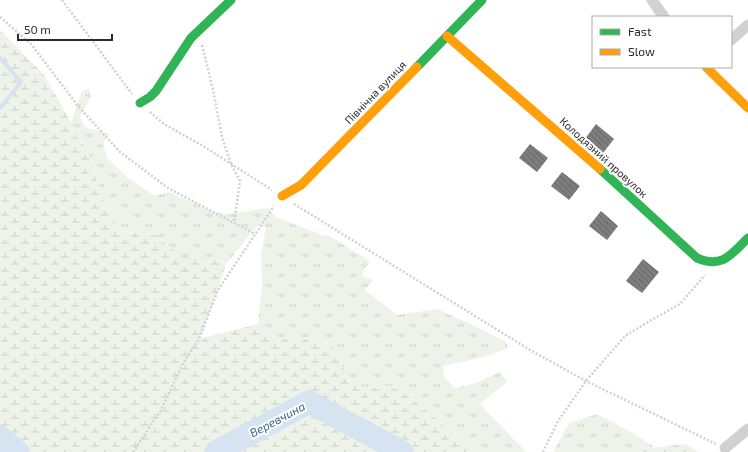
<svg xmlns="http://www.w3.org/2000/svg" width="748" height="452" viewBox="0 0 748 452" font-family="'Exo 2',sans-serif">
	<defs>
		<pattern id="grass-tufts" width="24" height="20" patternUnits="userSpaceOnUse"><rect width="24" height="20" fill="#eef3ea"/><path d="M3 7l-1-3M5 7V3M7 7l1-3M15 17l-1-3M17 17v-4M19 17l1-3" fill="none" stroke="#ccd0c9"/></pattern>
		<pattern id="wetland-marsh" width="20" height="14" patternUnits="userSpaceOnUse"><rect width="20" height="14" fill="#eef3ea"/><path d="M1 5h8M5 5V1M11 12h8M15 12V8" fill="none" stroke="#ccd0c9"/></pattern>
		<pattern id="building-back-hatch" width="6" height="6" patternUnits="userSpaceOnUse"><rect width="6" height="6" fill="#7d7d7d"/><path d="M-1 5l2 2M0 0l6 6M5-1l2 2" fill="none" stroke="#676767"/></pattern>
	</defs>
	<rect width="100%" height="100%" fill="#fff"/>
	<g fill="url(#grass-tufts)">
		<polygon points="89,89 91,97 80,117 85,127 109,134 103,144 108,159 128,178 155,196 169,192 213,212 229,214 268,208 276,217 322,235 331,237 370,261 361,276 373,280 365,290 397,315 437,309 473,325 506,342 508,348 484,357 443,366 444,377 455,388 476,383 500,372 507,382 480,404 526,452 475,452 410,397 390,386 366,388 348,383 342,362 330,343 303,339 278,339 258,324 262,284 261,255 266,227 257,226 226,264 211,258 181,256 155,235 119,231 114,224 116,214 103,201 87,149 73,132 71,122 82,91"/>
		<polygon points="597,414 631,432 654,447 627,452 553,452 569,423"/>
	</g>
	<g fill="url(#wetland-marsh)">
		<polygon points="0,30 44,75 71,122 73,132 87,149 103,201 116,214 114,224 119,231 155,235 181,256 211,258 226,264 218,290 199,339 258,324 278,339 303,339 330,343 342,362 348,383 366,388 390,386 410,397 475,452 0,452"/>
		<polygon points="685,444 699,452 627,452 632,450"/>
	</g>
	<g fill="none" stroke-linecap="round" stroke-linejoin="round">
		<polyline stroke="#d6e4f1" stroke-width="4" points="0,58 21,82 0,108"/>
		<g stroke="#d6e4f1" stroke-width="23">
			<polyline points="0,437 18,452"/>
			<polyline points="216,452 309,402 402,452"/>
		</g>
	</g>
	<g fill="url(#building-back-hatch)">
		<polygon points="596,124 614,139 603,153 585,139"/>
		<polygon points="530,144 548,158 537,172 519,158"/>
		<polygon points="562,172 580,186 569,200 551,186"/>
		<polygon points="601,211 618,226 607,240 589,226"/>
		<polygon points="643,259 659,272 642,293 626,281"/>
	</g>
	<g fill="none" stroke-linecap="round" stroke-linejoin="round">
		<g stroke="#d1d1d1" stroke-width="2.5" stroke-dasharray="2 2" stroke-linecap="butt">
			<polyline points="62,0 132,94"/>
			<polyline points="0,17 31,44 78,106 120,152 168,188 255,234"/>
			<polyline points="202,45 213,90 222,137 231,164 240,181 234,223"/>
			<polyline points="150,112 164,124 203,146 272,190"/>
			<polyline points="294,204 530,350 586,381 716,444"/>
			<polyline points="133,452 161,410 182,365 199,339 218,290 274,206"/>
			<polyline points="543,452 558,421 586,381 625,336 648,322 680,304 705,275"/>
		</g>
		<g stroke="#d1d1d1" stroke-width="11">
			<polyline points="652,0 664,17"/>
			<polyline points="731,40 748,25"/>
			<polyline points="725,448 748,429"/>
		</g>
		<g stroke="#30b455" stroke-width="9">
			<polyline points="417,67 482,0"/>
			<polyline points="140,103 150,97 156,91 191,38 231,0"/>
			<path d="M600,169L697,258C723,269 731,254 748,238"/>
		</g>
		<g stroke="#ff9f0a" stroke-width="9">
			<polyline points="447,36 600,169"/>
			<polyline points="706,67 748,108"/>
			<polyline points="282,196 301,185 417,67"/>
		</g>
	</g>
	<g text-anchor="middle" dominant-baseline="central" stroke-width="4" stroke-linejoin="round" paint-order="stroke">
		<g font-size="11" fill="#2c2c2c" stroke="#fff">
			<text transform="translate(375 92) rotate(-46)">Північна вулиця</text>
			<text transform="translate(604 157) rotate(42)">Колодязний провулок</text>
		</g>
		<g font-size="12" font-style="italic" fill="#3b688e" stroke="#fff">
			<text transform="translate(277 419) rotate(-28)">Веревчина</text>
		</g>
	</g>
	<rect x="592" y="16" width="140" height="52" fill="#ffffff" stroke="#ababab"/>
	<rect x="600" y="29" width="20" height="6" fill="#30b455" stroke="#ababab"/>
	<text x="628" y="36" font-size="12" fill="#2c2c2c">Fast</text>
	<rect x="600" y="49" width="20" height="6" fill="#ff9f0a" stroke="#ababab"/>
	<text x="628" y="56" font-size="12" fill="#2c2c2c">Slow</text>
	<path d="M18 34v6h94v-6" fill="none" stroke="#2c2c2c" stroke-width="2"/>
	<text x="24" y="34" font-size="12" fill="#2c2c2c" stroke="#ffffff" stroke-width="3" paint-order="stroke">50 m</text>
</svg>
